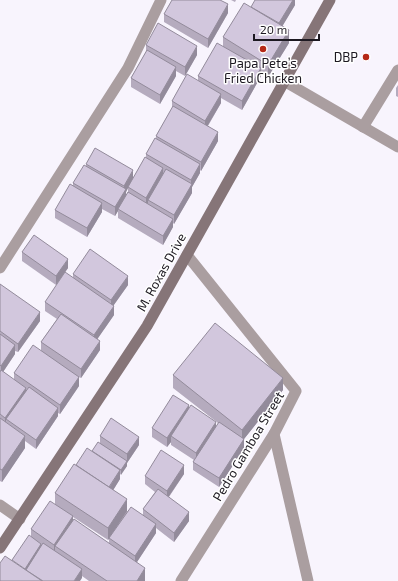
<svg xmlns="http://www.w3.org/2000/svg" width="398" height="581" viewBox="0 0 398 581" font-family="'Exo 2',sans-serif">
	<rect width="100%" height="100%" fill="#f8f4fd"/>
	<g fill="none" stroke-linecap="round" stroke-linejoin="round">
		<g stroke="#aa9ea0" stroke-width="11">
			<polyline points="284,81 398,147"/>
			<polyline points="363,127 398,70"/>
		</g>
		<g stroke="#aa9ea0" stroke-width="11">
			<polyline points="0,268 128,68 161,0"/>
			<polyline points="274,434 308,581"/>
			<polyline points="0,505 20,519"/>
			<polyline points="181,581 274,434 296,391 187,255"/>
		</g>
		<polyline stroke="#867578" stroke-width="11" points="0,548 147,326 330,0"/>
	</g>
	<g fill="#b5abbe" fill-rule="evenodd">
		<polygon points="231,0 236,0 235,2"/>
		<path d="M295,0V5L282,26L289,43L268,77L261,72V76L242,110L221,98V103L208,126L218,141L201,171L200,170V173L192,187V193L174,224L173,223V227L163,245L118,218V211L115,216L102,209V212L87,237L55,218V210L73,187V183L86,166V164L133,178L146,158V154L156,139V136L172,108V101L198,81V76L223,46V37L251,7ZM128,188V192L126,196V192Z"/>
		<polygon points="228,13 208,48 164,22 164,14"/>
		<polygon points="146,45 197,55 185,76 176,71 176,76 160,104 131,87 131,78 146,52"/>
		<polygon points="398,85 398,97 396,96 396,88"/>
		<polygon points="22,252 68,268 56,285 22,261"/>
		<polygon points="73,274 128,285 113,306 114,315 97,339 100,350 81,378 79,377 79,386 60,414 58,413 58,416 36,449 25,441 25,448 2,482 0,481 0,284 40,321 18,352 15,351 15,354 3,372 14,380 14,373 41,351 41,342 57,319 45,311 45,302 73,277"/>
		<polygon points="173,375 283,390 244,439 244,448 219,487 193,470 193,462 194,460 171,445 171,442 167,447 152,437 152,428 189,408 216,427 218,423 173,388"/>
		<path d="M100,436L139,445L127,463V466L120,475V479L113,490L127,511L143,515V509L155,492L145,484V476L184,474L169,497L189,521L174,542L156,528V533L137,562L145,580V581H89L82,576V578L12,560L31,537V529L55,504V493L76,465L92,451L100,443ZM73,517L108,540L109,539V543L73,520Z"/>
	</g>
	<g fill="#938b9b">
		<polygon points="293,0 295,0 295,5 279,32 279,23"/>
		<polygon points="228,4 228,13 208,48 208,39"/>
		<polygon points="289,30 289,43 268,77 268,65"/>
		<polygon points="197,46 197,55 185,76 185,67"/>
		<polygon points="176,67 176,76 160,104 160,95"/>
		<polygon points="261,68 261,76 242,110 242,101"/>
		<polygon points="221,94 221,103 205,130 205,121"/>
		<polygon points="218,132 218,141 201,171 201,162"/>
		<polygon points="200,164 200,173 192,187 192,193 174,224 174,215 191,185 191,180"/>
		<polygon points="163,168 163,177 148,200 148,204 146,206 146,198"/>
		<polygon points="133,170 133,179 128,187 128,188 126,192 126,198 118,209 118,211 115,216 115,207 124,192 124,186"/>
		<polygon points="102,203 102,212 87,237 87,228"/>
		<polygon points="173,219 173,227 163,245 163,236"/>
		<polygon points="68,259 68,268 56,285 56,276"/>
		<polygon points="128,276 128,285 111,309 111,300"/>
		<polygon points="114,306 114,315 94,344 94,335"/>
		<polygon points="40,312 40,321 18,352 18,344"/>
		<polygon points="100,341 100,350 81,378 81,369"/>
		<polygon points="15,345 15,354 1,375 1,366"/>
		<polygon points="79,377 79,386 60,414 60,405"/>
		<polygon points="283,378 283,390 244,439 244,448 219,487 219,478 242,442 242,430"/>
		<polygon points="26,388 26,397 6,419 6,425 5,427 5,418"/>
		<polygon points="189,405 189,414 171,436 171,442 167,447 167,438"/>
		<polygon points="58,408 58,416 36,449 36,440"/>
		<polygon points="216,422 216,431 196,462 196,453"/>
		<polygon points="25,436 25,448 2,482 2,470"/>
		<polygon points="139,437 139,445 127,463 127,454"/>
		<polygon points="127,461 127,466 121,475 121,470"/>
		<polygon points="184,465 184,474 167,499 167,491"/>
		<polygon points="120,470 120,479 109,497 109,488"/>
		<polygon points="127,499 127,511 108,540 108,528"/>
		<polygon points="189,512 189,521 174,542 174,533"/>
		<polygon points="73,516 73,525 55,546 55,552 54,553 54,545"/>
		<polygon points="156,524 156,533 135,565 135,556"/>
		<polygon points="41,544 41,549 27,570 24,570"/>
		<polygon points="145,568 145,581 137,581"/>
		<polygon points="82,569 82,578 80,581 74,581"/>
	</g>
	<g fill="#d2c7dd" stroke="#938b9b">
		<polygon points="172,0 220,0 228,4 208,39 164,14"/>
		<polygon points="255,0 293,0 279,23 251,7"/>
		<polygon points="244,3 289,30 268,65 223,37"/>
		<polygon points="158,23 197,46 185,67 146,45"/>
		<polygon points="217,43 261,68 242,101 198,76"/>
		<polygon points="147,50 176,67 160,95 131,78"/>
		<polygon points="187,74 221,94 205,121 172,101"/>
		<polygon points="173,106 218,132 201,162 156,136"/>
		<polygon points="155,138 200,164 191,180 146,154"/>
		<polygon points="95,148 133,170 124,186 86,164"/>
		<polygon points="145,157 163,168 146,198 128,187"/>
		<polygon points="84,165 126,189 115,207 73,183"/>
		<polygon points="166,169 192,184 174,215 148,200"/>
		<polygon points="70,184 102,203 87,228 55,210"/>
		<polygon points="128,192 173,219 163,236 118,209"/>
		<polygon points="34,235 68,259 56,276 22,252"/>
		<polygon points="90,249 128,276 111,300 73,274"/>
		<polygon points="65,272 114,306 94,335 45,302"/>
		<polygon points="0,284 40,312 18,344 0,331"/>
		<polygon points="61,314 100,341 81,369 41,342"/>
		<polygon points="215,323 283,378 242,430 173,375"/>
		<polygon points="0,334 15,345 1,366 0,365"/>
		<polygon points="33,345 79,377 60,405 14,373"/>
		<polygon points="1,370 26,388 5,418 0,414 0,372"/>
		<polygon points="29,387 58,408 36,440 6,419"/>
		<polygon points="173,395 189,405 167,438 152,428"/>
		<polygon points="191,405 216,422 196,453 171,436"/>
		<polygon points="0,418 25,436 2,470 0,469"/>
		<polygon points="111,418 139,437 127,454 100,436"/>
		<polygon points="219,422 244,439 219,478 193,462"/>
		<polygon points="98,442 127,461 121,470 92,451"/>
		<polygon points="87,448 120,470 109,487 76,465"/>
		<polygon points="161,450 184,465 167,491 145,476"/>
		<polygon points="74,464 127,499 108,528 55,493"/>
		<polygon points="158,489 189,512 174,533 143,509"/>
		<polygon points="50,501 73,516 54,545 31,529"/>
		<polygon points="131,507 156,524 135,556 109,538"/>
		<polygon points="74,519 145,568 137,581 107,581 55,546"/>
		<polygon points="29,535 41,544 25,569 12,560"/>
		<polygon points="43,543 82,569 74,581 43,581 26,570"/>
		<polygon points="5,556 42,581 0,581 0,563"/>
	</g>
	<g fill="#b52816" stroke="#fff" stroke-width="1.5">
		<circle cx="263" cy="49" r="4"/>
		<circle cx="366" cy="57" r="4"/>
	</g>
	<g text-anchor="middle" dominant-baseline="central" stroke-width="3" stroke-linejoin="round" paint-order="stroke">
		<g font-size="13" fill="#1d1921" stroke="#fff" text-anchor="end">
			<text x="358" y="57">DBP</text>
			<text x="263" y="63" text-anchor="middle">Papa Pete’s<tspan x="263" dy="15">Fried Chicken</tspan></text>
		</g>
		<g font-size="13" fill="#1d1921" stroke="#fff">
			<text transform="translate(161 272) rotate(-61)">M. Roxas Drive</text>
			<text transform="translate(248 446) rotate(-59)">Pedro Gamboa Street</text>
		</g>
	</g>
	<path d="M254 34v6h65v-6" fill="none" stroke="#1d1921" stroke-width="2"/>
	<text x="260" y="34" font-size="12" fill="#1d1921" stroke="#ffffff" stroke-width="3" paint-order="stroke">20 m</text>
</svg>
